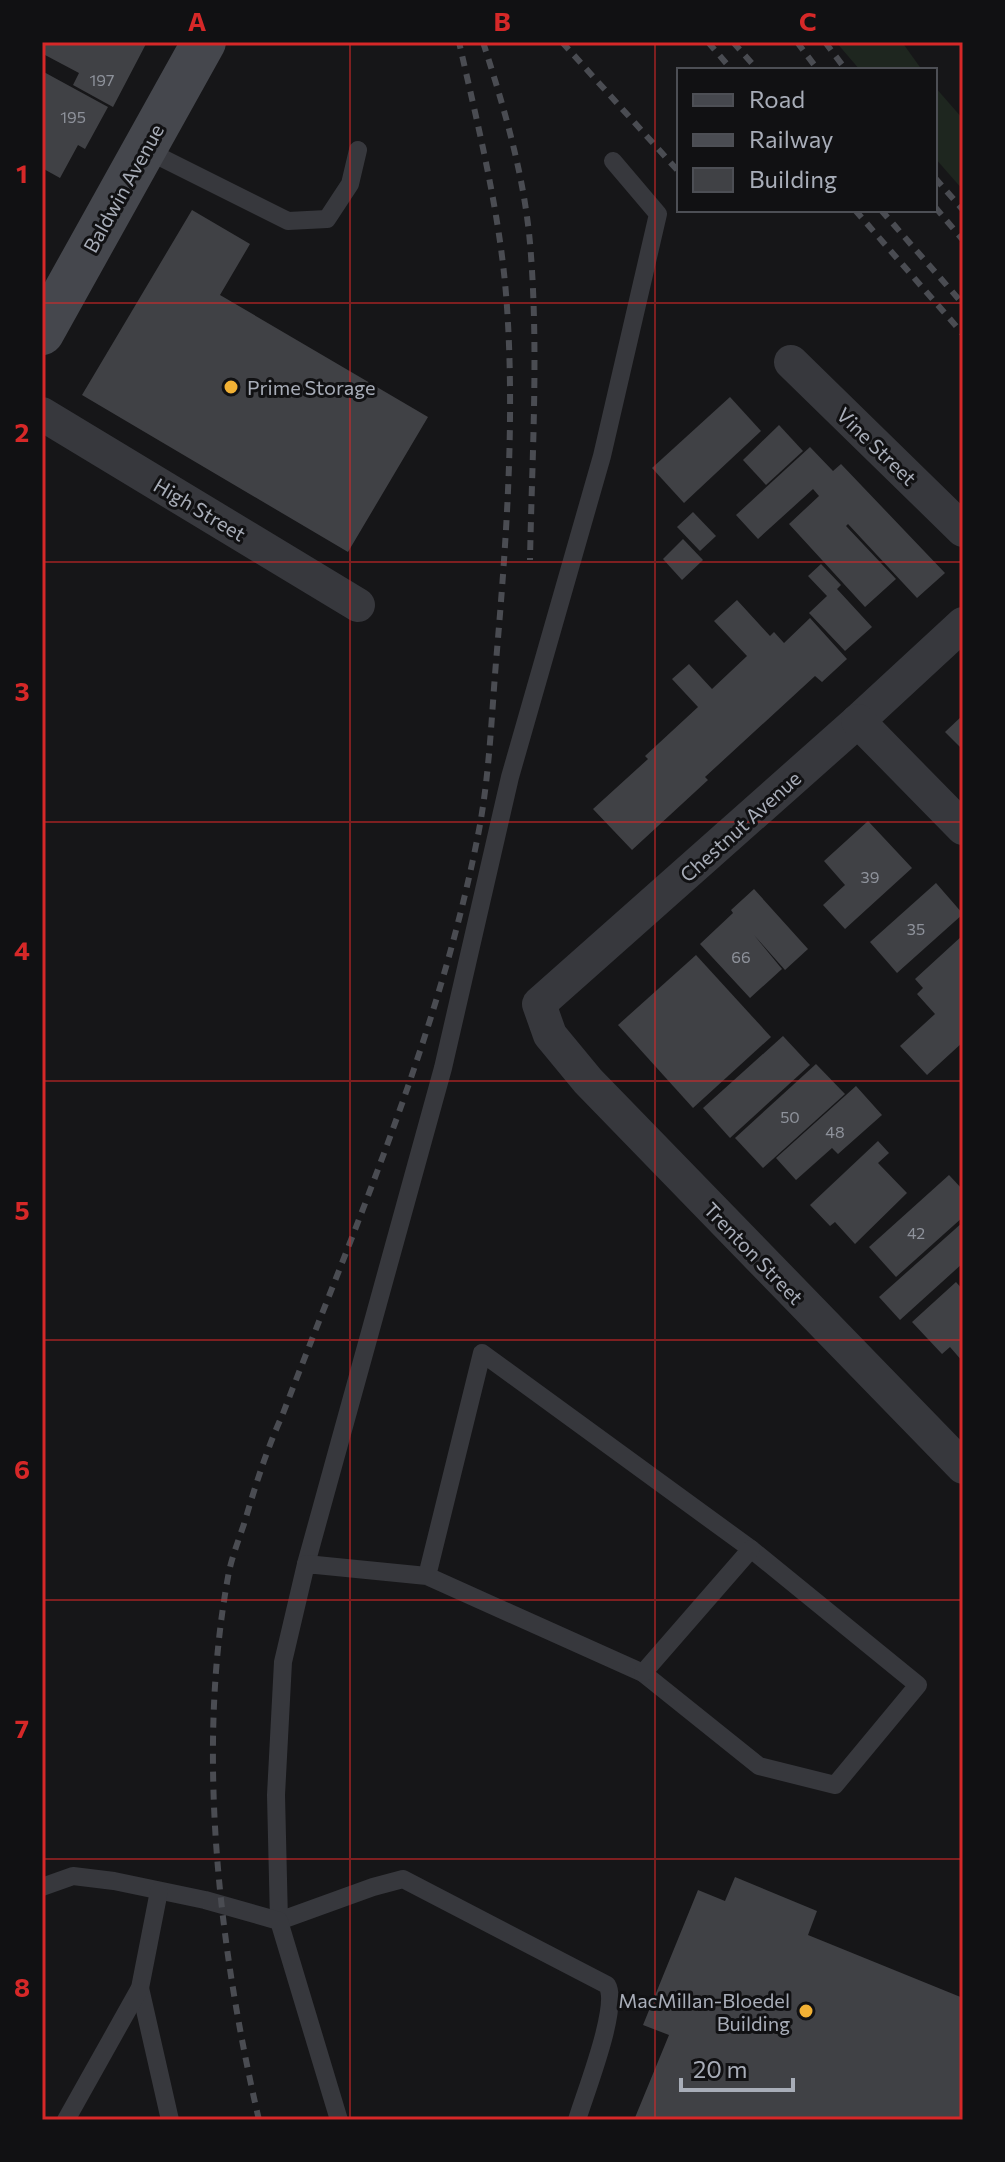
<svg xmlns="http://www.w3.org/2000/svg" width="1005" height="2162" viewBox="0 0 1005 2162" font-family="Commissioner,sans-serif">
	<rect width="100%" height="100%" fill="#161618"/>
	<g fill="#1e261f">
		<polygon points="836,42 902,42 922,70 860,70"/>
		<polygon points="935,87 963,119 963,190 935,158"/>
	</g>
	<g fill="#404145">
		<polygon points="42,42 147,42 113,107 73,85 79,73 45,55 42,61"/>
		<polygon points="42,71 108,107 85,149 78,145 60,178 42,168"/>
		<polygon points="192,210 250,244 220,295 428,417 348,552 82,395"/>
		<polygon points="730,397 761,431 684,503 652,468"/>
		<polygon points="779,425 803,451 766,485 743,460"/>
		<polygon points="810,447 833,471 841,464 945,573 917,598 848,524 846,526 896,579 865,607 789,524 819,496 813,489 758,539 736,515"/>
		<polygon points="693,512 716,536 700,551 677,527"/>
		<polygon points="683,539 703,560 682,580 663,559"/>
		<polygon points="821,564 841,585 837,589 872,627 845,651 809,613 827,596 808,576"/>
		<polygon points="737,600 770,636 774,632 784,643 810,618 847,659 822,682 815,676 705,777 708,780 632,850 593,809 648,759 645,756 698,707 672,679 689,664 712,689 747,656 714,621"/>
		<polygon points="963,715 963,750 945,732"/>
		<polygon points="868,821 912,868 845,929 823,905 845,885 824,861"/>
		<polygon points="936,883 963,914 897,973 870,942"/>
		<polygon points="754,889 808,949 785,970 754,935 782,969 750,998 700,944 733,913 731,910"/>
		<polygon points="963,935 963,1042 927,1075 900,1046 935,1014 917,994 923,988 915,979"/>
		<polygon points="696,955 771,1037 693,1108 618,1025"/>
		<polygon points="783,1036 810,1065 730,1138 703,1108"/>
		<polygon points="816,1064 845,1094 763,1168 735,1138"/>
		<polygon points="856,1086 882,1115 838,1154 832,1148 796,1180 776,1158"/>
		<polygon points="878,1141 889,1153 878,1163 907,1193 855,1244 835,1222 830,1226 810,1205"/>
		<polygon points="949,1175 963,1190 963,1217 896,1277 869,1247"/>
		<polygon points="963,1222 963,1263 900,1320 879,1297"/>
		<polygon points="956,1282 963,1290 963,1362 950,1347 942,1354 912,1322"/>
		<polygon points="735,1877 817,1911 808,1935 963,1998 963,2120 634,2120 669,2035 643,2025 698,1890 725,1901"/>
	</g>
	<g fill="none" stroke-linecap="round" stroke-linejoin="round">
		<g stroke="#37383d" stroke-width="18">
			<polyline points="144,149 288,221 327,219 350,184 358,150"/>
			<polyline points="306,1564 443,1068 510,777 602,456 658,214 613,161"/>
			<path d="M427,1576L482,1353L751,1549L918,1685L835,1785L759,1766L643,1673L427,1576L306,1564L283,1662L276,1795L279,1921L373,1887L403,1879L607,1985C620,2006 585,2093 577,2120"/>
			<polyline points="643,1673 751,1549"/>
			<polyline points="42,1887 73,1876 114,1881 205,1900 279,1921 339,2120"/>
			<polyline points="140,1988 170,2120"/>
			<polyline points="66,2120 140,1988 159,1891"/>
		</g>
		<g stroke="#37383d" stroke-width="34">
			<polyline points="791,362 963,530"/>
			<polyline points="42,414 358,605"/>
			<polyline points="963,624 858,721 539,1004 550,1035 588,1081 963,1467"/>
			<polyline points="858,721 963,828"/>
		</g>
		<polyline stroke="#45474d" stroke-width="44" points="42,333 204,42"/>
		<g stroke="#4a4c52" stroke-width="6" stroke-dasharray="10 8" stroke-linecap="butt">
			<path d="M483,42C504,107 524,175 530,243C539,348 532,455 530,560"/>
			<polyline points="562,42 679,172"/>
			<polyline points="708,42 732,70"/>
			<polyline points="733,42 758,70"/>
			<polyline points="797,42 818,70"/>
			<polyline points="825,42 846,70"/>
			<polyline points="935,178 963,210"/>
			<polyline points="935,207 963,240"/>
			<polyline points="855,210 963,334"/>
			<polyline points="881,210 963,304"/>
			<path d="M259,2120C219,1948 196,1752 228,1577C231,1559 238,1542 244,1524C255,1487 266,1451 282,1416C354,1229 436,1042 476,845C489,785 491,723 496,662C506,545 515,425 507,307C501,217 479,130 459,42"/>
		</g>
	</g>
	<path fill="none" stroke="#d62828" stroke-width="2" stroke-opacity="0.55" d="M350,42V2120M655,42V2120M42,303H963M42,562H963M42,822H963M42,1081H963M42,1340H963M42,1600H963M42,1859H963"/>
	<g fill="#f2b134" stroke="#111113" stroke-width="3">
		<circle cx="231" cy="387" r="8"/>
		<circle cx="806" cy="2011" r="8"/>
	</g>
	<g text-anchor="middle" dominant-baseline="central" stroke-width="6" stroke-linejoin="round" paint-order="stroke">
		<g font-size="16" fill="#8e929b">
			<text x="102" y="79">197</text>
			<text x="73" y="116">195</text>
			<text x="870" y="876">39</text>
			<text x="916" y="928">35</text>
			<text x="741" y="956">66</text>
			<text x="790" y="1116">50</text>
			<text x="835" y="1131">48</text>
			<text x="916" y="1232">42</text>
		</g>
		<g font-size="20" fill="#a8adb8" stroke="#111113">
			<text transform="translate(123 188) rotate(-61)">Baldwin Avenue</text>
			<text transform="translate(877 446) rotate(44)">Vine Street</text>
			<text transform="translate(200 509) rotate(31)">High Street</text>
			<text transform="translate(740 826) rotate(-42)">Chestnut Avenue</text>
			<text transform="translate(754 1253) rotate(46)">Trenton Street</text>
		</g>
		<g font-size="20" fill="#a8adb8" stroke="#111113" text-anchor="start">
			<text x="247" y="387">Prime Storage</text>
			<text x="790" y="2000" text-anchor="end">MacMillan-Bloedel<tspan x="790" dy="23">Building</tspan></text>
		</g>
	</g>
	<rect width="1005" height="2162" fill="none" stroke="#111113" stroke-width="88"/>
	<rect x="677" y="68" width="260" height="144" fill="#111113" stroke="#4d4f55" stroke-width="2"/>
	<rect x="693" y="94" width="40" height="12" fill="#45474d" stroke="#4d4f55" stroke-width="2"/>
	<text x="749" y="108" font-size="24" fill="#a8adb8">Road</text>
	<rect x="693" y="134" width="40" height="12" fill="#4a4c52" stroke="#4d4f55" stroke-width="2"/>
	<text x="749" y="148" font-size="24" fill="#a8adb8">Railway</text>
	<rect x="693" y="168" width="40" height="24" fill="#404145" stroke="#4d4f55" stroke-width="2"/>
	<text x="749" y="188" font-size="24" fill="#a8adb8">Building</text>
	<path d="M681 2078v12h112v-12" fill="none" stroke="#a8adb8" stroke-width="4"/>
	<text x="693" y="2078" font-size="24" fill="#a8adb8" stroke="#111113" stroke-width="6" paint-order="stroke">20 m</text>
	<rect x="44" y="44" width="917" height="2074" fill="none" stroke="#d62828" stroke-width="3"/>
	<g font-size="26" text-anchor="middle" font-weight="bold" fill="#d62828">
		<text x="197" y="31">A</text>
		<text x="502" y="31">B</text>
		<text x="808" y="31">C</text>
		<text x="22" y="183">1</text>
		<text x="22" y="442">2</text>
		<text x="22" y="701">3</text>
		<text x="22" y="960">4</text>
		<text x="22" y="1220">5</text>
		<text x="22" y="1479">6</text>
		<text x="22" y="1738">7</text>
		<text x="22" y="1997">8</text>
	</g>
</svg>
